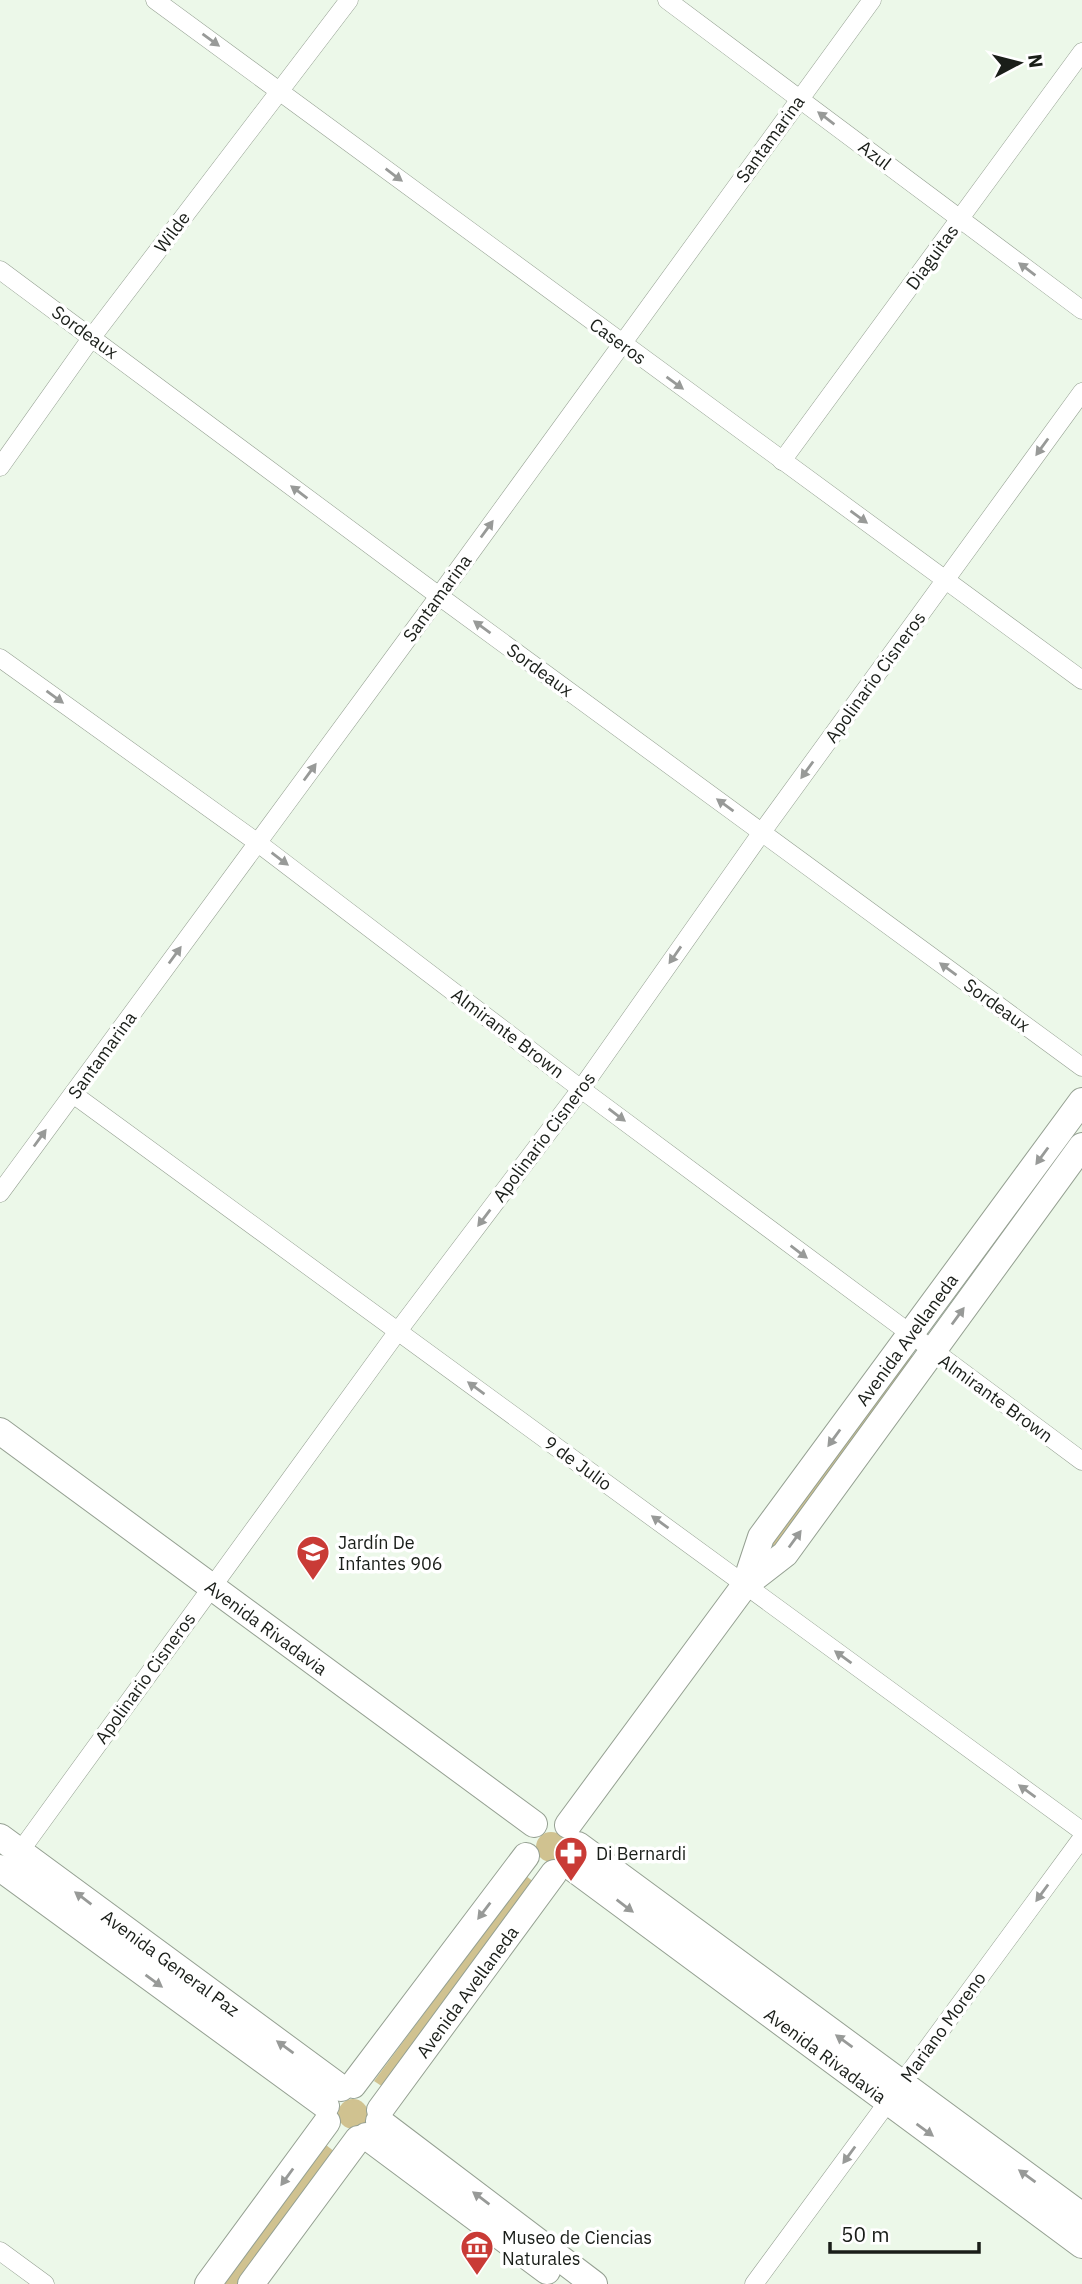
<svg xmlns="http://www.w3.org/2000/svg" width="1082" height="2284" viewBox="0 0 1082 2284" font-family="'IBM Plex Sans',sans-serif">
	<rect width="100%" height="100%" fill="#ecf8e9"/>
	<g fill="#d0c290">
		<polygon points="909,1354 917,1360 766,1565 757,1559"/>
		<circle cx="551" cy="1847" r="15"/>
		<polygon points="526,1876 534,1882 383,2087 374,2081"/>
		<circle cx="353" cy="2114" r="15"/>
		<polygon points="326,2145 335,2152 237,2284 224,2284"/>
	</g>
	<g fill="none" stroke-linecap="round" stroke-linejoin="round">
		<defs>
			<g id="minor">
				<polyline points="155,0 1082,680"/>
				<polyline points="667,0 1082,310"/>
				<polyline points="0,270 439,596 1082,1067"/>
				<polyline points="782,461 1082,52"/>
				<polyline points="0,467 92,337 349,0"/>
				<polyline points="0,658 258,843 581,1089 1082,1461"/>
				<polyline points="73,1094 1082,1831"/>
				<polyline points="0,1193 439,596 872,0"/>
				<polyline points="13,1861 398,1331 581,1089 762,832 1082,392"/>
				<polyline points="0,2251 45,2284"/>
				<polyline points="754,2284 1082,1838"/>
			</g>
			<g id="secondary">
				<path id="s1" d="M0,1431L534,1824"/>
				<path id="s2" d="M745,1585L761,1537L1082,1101"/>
				<polyline points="568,1825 745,1585 785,1554 1082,1146"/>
				<path id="s3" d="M0,1837L341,2088"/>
				<polyline points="578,1845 1082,2216"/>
				<path id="s4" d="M570,1866L1082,2245"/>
				<polyline points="0,1868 326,2106"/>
				<polyline points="353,2085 526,1856"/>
				<path id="s5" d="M380,2110L554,1873"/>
				<polyline points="379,2121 594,2284"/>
				<polyline points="366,2136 547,2271"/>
				<polyline points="208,2284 327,2122"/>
				<polyline points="251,2284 358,2139"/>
			</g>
		</defs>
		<use href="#minor" stroke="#95a092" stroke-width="19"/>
		<use href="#secondary" stroke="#95a092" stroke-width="28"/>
		<use href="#minor" stroke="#fff" stroke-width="18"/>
		<use href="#secondary" stroke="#fff" stroke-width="26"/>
	</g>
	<defs><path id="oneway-solid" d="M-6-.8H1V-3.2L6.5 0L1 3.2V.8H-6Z" transform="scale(1.75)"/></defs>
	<g fill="#989a98">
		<use href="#oneway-solid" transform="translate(211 40) rotate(36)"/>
		<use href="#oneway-solid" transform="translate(826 118) rotate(-143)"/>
		<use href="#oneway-solid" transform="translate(394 175) rotate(37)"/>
		<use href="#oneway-solid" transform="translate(1027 269) rotate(-143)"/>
		<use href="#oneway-solid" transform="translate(675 383) rotate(36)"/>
		<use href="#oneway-solid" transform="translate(1042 447) rotate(126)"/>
		<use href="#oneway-solid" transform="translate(299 492) rotate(-143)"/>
		<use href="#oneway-solid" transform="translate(859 517) rotate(36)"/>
		<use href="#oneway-solid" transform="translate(487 529) rotate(-54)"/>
		<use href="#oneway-solid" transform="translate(482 627) rotate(-144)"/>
		<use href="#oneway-solid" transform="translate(55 697) rotate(36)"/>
		<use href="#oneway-solid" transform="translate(807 770) rotate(126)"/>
		<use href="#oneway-solid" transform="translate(310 772) rotate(-54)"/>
		<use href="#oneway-solid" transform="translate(725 805) rotate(-144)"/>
		<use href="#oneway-solid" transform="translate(280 859) rotate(37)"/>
		<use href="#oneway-solid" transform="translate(175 955) rotate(-54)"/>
		<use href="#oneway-solid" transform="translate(675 955) rotate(125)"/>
		<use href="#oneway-solid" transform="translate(948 969) rotate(-144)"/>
		<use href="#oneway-solid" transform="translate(617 1115) rotate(37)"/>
		<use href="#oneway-solid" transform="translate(40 1138) rotate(-54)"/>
		<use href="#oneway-solid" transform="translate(1042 1156) rotate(126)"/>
		<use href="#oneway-solid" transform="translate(484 1218) rotate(127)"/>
		<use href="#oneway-solid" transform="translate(799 1252) rotate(37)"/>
		<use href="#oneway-solid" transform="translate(958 1316) rotate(-54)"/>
		<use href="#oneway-solid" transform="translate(476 1388) rotate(-144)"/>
		<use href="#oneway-solid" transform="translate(834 1438) rotate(126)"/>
		<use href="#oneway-solid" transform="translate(660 1522) rotate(-144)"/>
		<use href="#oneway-solid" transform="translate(795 1539) rotate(-54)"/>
		<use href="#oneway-solid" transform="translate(843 1657) rotate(-144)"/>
		<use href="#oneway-solid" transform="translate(1027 1791) rotate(-144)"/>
		<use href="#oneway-solid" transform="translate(1042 1893) rotate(126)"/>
		<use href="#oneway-solid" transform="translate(83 1898) rotate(-143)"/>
		<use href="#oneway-solid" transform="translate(625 1906) rotate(37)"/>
		<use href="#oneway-solid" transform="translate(484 1911) rotate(127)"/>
		<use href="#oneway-solid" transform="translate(154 1981) rotate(36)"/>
		<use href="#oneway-solid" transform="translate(844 2041) rotate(-144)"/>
		<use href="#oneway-solid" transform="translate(285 2047) rotate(-144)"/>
		<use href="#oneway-solid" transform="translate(925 2130) rotate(36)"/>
		<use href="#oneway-solid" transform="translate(849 2155) rotate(126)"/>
		<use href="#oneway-solid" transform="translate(1027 2176) rotate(-144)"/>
		<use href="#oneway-solid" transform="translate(287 2177) rotate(126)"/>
		<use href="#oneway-solid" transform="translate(481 2198) rotate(-143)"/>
	</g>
	<defs>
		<symbol id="school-pin" viewBox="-11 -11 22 30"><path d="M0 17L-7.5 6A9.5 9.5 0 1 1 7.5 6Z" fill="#c93b36" stroke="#fff"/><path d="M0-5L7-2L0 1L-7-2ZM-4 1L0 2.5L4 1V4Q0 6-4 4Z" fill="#fff"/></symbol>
		<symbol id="pharmacy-pin" viewBox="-11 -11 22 30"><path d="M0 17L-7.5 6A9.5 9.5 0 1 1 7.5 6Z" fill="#c93b36" stroke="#fff"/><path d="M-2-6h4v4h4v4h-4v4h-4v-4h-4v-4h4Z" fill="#fff"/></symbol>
		<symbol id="museum-pin" viewBox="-11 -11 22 30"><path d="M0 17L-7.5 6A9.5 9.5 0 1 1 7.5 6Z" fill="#c93b36" stroke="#fff"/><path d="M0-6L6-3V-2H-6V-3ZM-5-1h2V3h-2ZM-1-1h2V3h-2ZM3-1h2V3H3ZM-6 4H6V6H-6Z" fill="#fff"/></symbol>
	</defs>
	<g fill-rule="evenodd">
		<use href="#school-pin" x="294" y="1533" width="38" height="52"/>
		<use href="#pharmacy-pin" x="552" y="1834" width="38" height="52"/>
		<use href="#museum-pin" x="458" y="2228" width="38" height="52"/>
	</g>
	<g text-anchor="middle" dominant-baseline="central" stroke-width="7" stroke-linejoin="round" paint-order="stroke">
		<g font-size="18" fill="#1a1e19" stroke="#fff">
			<text transform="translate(770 139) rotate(-54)">Santamarina</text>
			<text transform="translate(875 155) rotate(37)">Azul</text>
			<text transform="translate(172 232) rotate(-53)">Wilde</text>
			<text transform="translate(932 257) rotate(-54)">Diaguitas</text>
			<text transform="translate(85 332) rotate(36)">Sordeaux</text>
			<text transform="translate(618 341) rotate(36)">Caseros</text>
			<text transform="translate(437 598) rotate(-54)">Santamarina</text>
			<text transform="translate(540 670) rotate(36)">Sordeaux</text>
			<text transform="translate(875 677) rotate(-54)">Apolinario Cisneros</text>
			<text transform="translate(997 1005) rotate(36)">Sordeaux</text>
			<text transform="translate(508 1033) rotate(37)">Almirante Brown</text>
			<text transform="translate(102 1055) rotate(-54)">Santamarina</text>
			<text transform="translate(544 1137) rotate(-53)">Apolinario Cisneros</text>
			<text stroke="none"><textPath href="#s2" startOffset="296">Avenida Avellaneda</textPath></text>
			<text transform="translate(996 1398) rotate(36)">Almirante Brown</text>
			<text transform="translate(578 1463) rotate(36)">9 de Julio</text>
			<text stroke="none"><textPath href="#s1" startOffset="331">Avenida Rivadavia</textPath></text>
			<text transform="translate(145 1678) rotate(-54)">Apolinario Cisneros</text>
			<text stroke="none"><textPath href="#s3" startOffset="212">Avenida General Paz</textPath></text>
			<text stroke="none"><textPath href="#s5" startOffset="147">Avenida Avellaneda</textPath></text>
			<text transform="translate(943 2027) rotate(-54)">Mariano Moreno</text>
			<text stroke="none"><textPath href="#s4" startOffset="318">Avenida Rivadavia</textPath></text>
		</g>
		<g font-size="18" fill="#1a1e19" stroke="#fff" text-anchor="start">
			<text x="338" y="1542">Jardín De<tspan x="338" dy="21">Infantes 906</tspan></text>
			<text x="596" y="1853">Di Bernardi</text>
			<text x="502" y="2237">Museo de Ciencias<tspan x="502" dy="21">Naturales</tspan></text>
		</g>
	</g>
	<g transform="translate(1019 63) rotate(83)" stroke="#ffffff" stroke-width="5" paint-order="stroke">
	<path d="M0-5L12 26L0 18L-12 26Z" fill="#1a1e19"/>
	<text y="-10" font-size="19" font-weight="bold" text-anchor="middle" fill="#1a1e19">N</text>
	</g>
	<path d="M830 2242v10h149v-10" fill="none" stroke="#1a1e19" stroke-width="3.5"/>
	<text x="841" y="2242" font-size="21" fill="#1a1e19" stroke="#ffffff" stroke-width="5" paint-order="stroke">50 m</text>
</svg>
